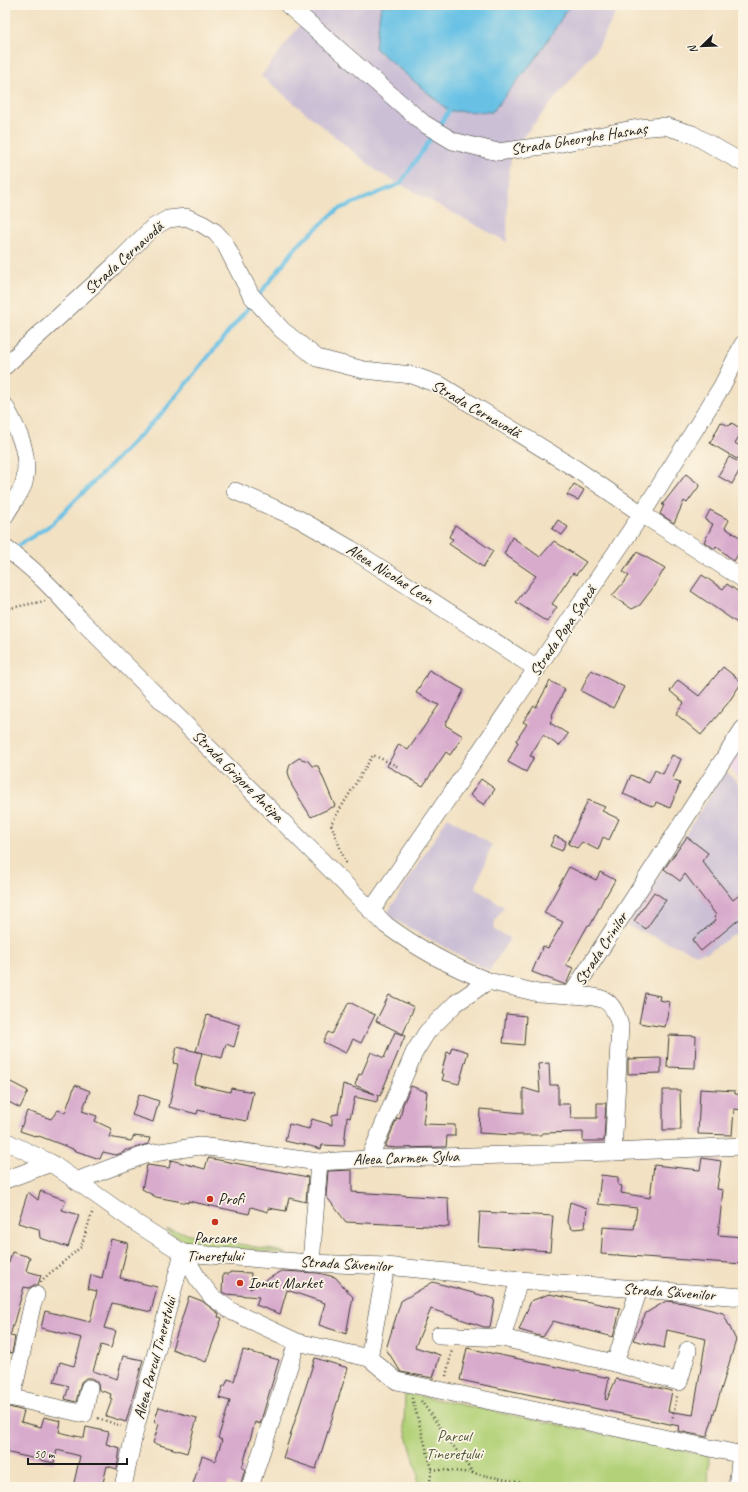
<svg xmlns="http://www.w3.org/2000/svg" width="748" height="1492" viewBox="0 0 748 1492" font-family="Caveat,sans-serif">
	<rect width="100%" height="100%" fill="#fcf5e5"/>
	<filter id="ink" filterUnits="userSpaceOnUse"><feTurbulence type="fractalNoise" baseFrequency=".025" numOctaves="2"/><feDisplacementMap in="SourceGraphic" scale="8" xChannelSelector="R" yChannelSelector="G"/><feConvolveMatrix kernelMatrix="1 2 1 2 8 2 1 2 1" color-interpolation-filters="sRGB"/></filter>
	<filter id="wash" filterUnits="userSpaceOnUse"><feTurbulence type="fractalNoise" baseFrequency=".012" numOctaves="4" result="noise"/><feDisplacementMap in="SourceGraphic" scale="16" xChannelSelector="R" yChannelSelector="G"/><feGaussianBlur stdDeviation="0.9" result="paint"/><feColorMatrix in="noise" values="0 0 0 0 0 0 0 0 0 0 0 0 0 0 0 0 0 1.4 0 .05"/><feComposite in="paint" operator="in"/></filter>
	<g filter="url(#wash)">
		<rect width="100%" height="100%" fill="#f2e1c2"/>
		<polygon fill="#ecd1ea" points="743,743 743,784 728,765"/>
		<g fill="#cbbfd5">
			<polygon points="295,5 620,5 598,47 512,150 508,181 507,242 378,172 261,76 307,16"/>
			<polygon points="726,771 743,789 743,929 708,952 697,954 627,926"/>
			<polygon points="448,817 492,845 475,888 504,907 495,920 494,930 510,938 489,971 386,915"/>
		</g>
		<g fill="#b2d178" stroke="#67764a">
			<polygon points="167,1229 227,1242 280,1251 287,1254 219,1247 197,1247 171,1234"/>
			<polygon points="405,1393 709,1456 708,1487 417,1487 418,1474 404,1425"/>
		</g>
		<polygon fill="#68c1e5" stroke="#426e80" points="381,5 570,5 539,54 492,112 449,111 375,48"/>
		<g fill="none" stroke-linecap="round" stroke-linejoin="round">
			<g stroke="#68c1e5" stroke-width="4">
				<polyline points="438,127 449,111"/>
				<polyline points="258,296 298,245 337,210 400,184 434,134"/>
				<polyline points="13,549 52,524 164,411 252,303"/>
			</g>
		</g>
		<g id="blocks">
			<g fill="#d8abcd">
				<polygon points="721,422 729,426 732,423 743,430 735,443 743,448 743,452 737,459 710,443"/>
				<polygon points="729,457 743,464 732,484 718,476"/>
				<polygon points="686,474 700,485 687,503 684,501 674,523 660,514 664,505 662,505"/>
				<polygon points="574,484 584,490 578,500 567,495"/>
				<polygon points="710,510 729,520 725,528 743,539 743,546 734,561 716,546 715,549 704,542 713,524 705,520"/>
				<polygon points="558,520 568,527 562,535 552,529"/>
				<polygon points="455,525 493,551 483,567 449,544 453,539 449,537"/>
				<polygon points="512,537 540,557 554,541 586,562 576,575 573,573 552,604 557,607 547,622 516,602 536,576 504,554"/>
				<polygon points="637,552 665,568 652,589 640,605 632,609 612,596 629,576 623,572"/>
				<polygon points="702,575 723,589 727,584 743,595 743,627 691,591"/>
				<polygon points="723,667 742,682 728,703 701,735 676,714 684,703 670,691 678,680 699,696"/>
				<polygon points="429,670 464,690 445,725 463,736 450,755 446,752 423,786 387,766 399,744 408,750 439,705 416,693"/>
				<polygon points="591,670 624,687 613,708 581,691"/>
				<polygon points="550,681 565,689 552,715 553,716 550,723 568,734 559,746 543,735 530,756 534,757 526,772 508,762 518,742 516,741 527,724 523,722 534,706 536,707"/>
				<polygon points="672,755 681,759 672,780 680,783 670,808 656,802 654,807 623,794 631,775 649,783 655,770 663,774"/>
				<polygon points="299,758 308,761 312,766 318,766 335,806 311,817 292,786 288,772 290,764"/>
				<polygon points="481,779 495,789 484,805 470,795"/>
				<polygon points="588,800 605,807 602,811 619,819 609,840 603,837 598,850 582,842 577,848 568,844"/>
				<polygon points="555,836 566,841 562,851 550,846"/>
				<polygon points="687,837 708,853 702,861 733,900 743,892 743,916 701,951 692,940 716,920 714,917 716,915 685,874 680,881 664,869"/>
				<polygon points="569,867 596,880 600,872 615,880 606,896 605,896 590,926 588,925 566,965 573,968 566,985 532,972 543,946 548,948 563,922 544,913"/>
				<polygon points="654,892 666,900 646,929 634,921"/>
				<polygon points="645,993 660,996 659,1000 670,1002 665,1027 639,1023"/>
				<polygon points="389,995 414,1007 403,1034 376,1021"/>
				<polygon points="349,1002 375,1015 361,1043 353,1039 346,1053 323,1042 328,1032 332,1034"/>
				<polygon points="506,1014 526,1016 524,1045 503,1043"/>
				<polygon points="207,1015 240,1025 234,1047 226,1044 222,1058 196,1051"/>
				<polygon points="395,1032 405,1036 380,1096 378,1095 377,1102 355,1097 350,1118 347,1117 344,1146 322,1145 321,1149 299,1143 298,1144 285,1141 289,1124 309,1129 312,1119 332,1125 332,1115 338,1114 343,1084 375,1094 355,1085 359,1074 361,1075 371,1052 384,1058"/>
				<polygon points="669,1035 696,1036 695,1068 667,1067"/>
				<polygon points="177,1047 202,1053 194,1084 230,1092 231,1088 253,1092 247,1121 219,1116 220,1115 198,1110 197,1114 169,1107 178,1064 173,1063"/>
				<polygon points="452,1047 468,1052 459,1084 442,1080 444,1074 441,1073 447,1052 450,1053"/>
				<polygon points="661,1058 661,1073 628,1074 628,1059"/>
				<polygon points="549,1063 550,1085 558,1085 558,1104 570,1104 571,1118 597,1118 597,1103 606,1103 604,1141 583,1141 583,1132 542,1133 542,1135 514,1135 479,1133 480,1109 523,1113 523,1088 540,1093 538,1064"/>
				<polygon points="5,1079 28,1091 20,1108 5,1100"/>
				<polygon points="75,1085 90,1091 82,1111 97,1116 95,1121 112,1129 109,1137 131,1141 134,1136 150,1138 148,1144 128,1150 125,1150 124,1152 116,1155 103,1152 100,1159 73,1150 73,1149 39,1136 38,1137 20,1131 27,1111 51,1119 58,1110 65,1113"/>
				<polygon points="411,1086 427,1092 423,1124 455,1125 455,1136 447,1136 446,1147 397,1148 385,1147 397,1118 400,1119 403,1104"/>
				<polygon points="700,1089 735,1091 735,1094 743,1095 743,1110 734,1109 732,1135 698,1134"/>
				<polygon points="663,1090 680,1090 681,1130 663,1130"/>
				<polygon points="139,1094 159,1101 153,1122 132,1115"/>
				<polygon points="208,1158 308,1177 306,1202 289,1198 286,1211 268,1208 268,1212 251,1207 249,1214 188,1201 188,1203 177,1201 156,1197 142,1189 147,1165 169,1168 171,1160 205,1169"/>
				<polygon points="702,1158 721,1161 717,1189 723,1190 718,1235 743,1237 743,1264 601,1254 603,1227 634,1229 637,1208 598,1204 601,1175 618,1177 618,1185 622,1186 621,1193 650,1198 654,1165 700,1170"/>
				<polygon points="352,1170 352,1192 448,1198 449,1227 346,1222 326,1196 328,1171"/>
				<polygon points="40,1191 66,1200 62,1210 79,1215 68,1247 40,1238 39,1229 18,1223 28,1192 38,1200"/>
				<polygon points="570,1202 587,1208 585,1228 572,1229 567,1221"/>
				<polygon points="480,1212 553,1216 550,1251 478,1246"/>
				<polygon points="111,1239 128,1243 120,1278 157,1287 151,1312 112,1303 104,1328 116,1331 111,1348 101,1345 93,1371 117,1379 123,1356 143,1360 126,1422 106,1416 112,1399 110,1398 111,1394 99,1390 98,1384 96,1381 91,1378 86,1378 81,1382 76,1402 65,1399 69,1386 54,1382 60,1362 74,1366 82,1338 41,1328 45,1311 90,1322 97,1291 88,1289 91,1275 102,1278"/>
				<polygon points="12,1252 30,1257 26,1271 41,1275 38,1285 34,1285 29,1288 24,1287 10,1336 15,1337 12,1353 5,1351 5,1262 9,1263"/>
				<polygon points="282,1271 318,1273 335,1277 353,1297 346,1334 319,1325 325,1303 287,1290 280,1314 256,1305 259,1297 226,1294 222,1292 223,1274 229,1274 230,1272 251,1273 250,1289"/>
				<polygon points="433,1282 495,1299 490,1327 484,1327 431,1309 415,1347 440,1355 433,1378 401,1372 386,1349 401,1301"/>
				<polygon points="549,1294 620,1308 617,1323 613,1337 553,1321 543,1337 519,1330 531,1301"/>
				<polygon points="189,1296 202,1301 219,1314 218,1317 222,1318 206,1362 172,1349"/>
				<polygon points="666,1301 684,1303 723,1313 736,1340 707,1437 678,1431 679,1426 460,1380 467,1348 609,1378 605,1399 607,1400 616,1379 672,1391 668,1411 693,1415 706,1339 667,1330 664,1348 633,1340 646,1313"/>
				<polygon points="243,1350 279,1360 260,1424 255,1422 242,1468 245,1469 240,1487 228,1482 226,1487 192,1487 202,1456 215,1461 222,1440 218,1438 230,1401 219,1398 223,1386 225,1386 228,1379 234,1381"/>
				<polygon points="315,1358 348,1368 316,1469 283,1458"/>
				<polygon points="5,1406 24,1411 21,1422 41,1427 44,1417 61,1421 59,1432 84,1438 86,1427 109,1432 106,1444 120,1448 117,1469 107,1466 102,1487 73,1487 80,1456 57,1450 54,1463 5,1452"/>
				<polygon points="159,1407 197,1418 187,1453 153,1443 159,1424 154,1422"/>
			</g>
		</g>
	</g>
	<g filter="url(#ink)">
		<use href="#blocks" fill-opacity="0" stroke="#3c3a35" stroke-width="1"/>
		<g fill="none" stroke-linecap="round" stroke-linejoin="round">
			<defs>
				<g id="minor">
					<polyline points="288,5 423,123 453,141 498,152 557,144 638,128 665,126 692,134 743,163"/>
					<polyline points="5,366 114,266 152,228 168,219 186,217 202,224 215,232 224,242 251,295 282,330 317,358 364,370 412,375 440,385 573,467 642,514 743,579"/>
					<path d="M5,406C18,431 31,453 24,483C21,493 10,506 5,516"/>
					<polyline points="235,491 299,519 351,549 537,669"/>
					<path d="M5,548C33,567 57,593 79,618L386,925C417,948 452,967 488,981"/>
					<polyline points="371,911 642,514 722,386 743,344"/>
					<path d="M571,995C600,997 612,995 620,1026L613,1152"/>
					<polyline points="5,1141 51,1163 136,1223 183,1253 311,1263 386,1266 490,1276 519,1280 743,1297"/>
					<polyline points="369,1159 414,1053 427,1032 456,1003 488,981 538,993 571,995 743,729"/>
					<polyline points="5,1180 51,1163"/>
					<polyline points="76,1181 147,1154 200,1146 319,1162 369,1159 613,1152 743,1146"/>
					<polyline points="183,1253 198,1279 212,1297 233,1312 297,1342 369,1358 397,1381 743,1455"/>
					<polyline points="311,1263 319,1162"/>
					<polyline points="439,1335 502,1338 615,1363 679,1382 688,1350"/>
					<polyline points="502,1338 519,1280"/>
					<polyline points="369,1358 386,1266"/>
					<polyline points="615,1363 639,1289"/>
					<polyline points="5,1396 84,1414 89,1388"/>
					<polyline points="12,1397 32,1306 36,1295"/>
					<polyline points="123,1487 135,1430 183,1253"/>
					<polyline points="250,1487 297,1342"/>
				</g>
				<polyline id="major" points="739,1487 743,1453"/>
			</defs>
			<use href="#minor" stroke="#3c3a35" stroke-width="18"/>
			<use href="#major" stroke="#3c3a35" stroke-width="22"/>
			<g stroke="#3c3a35" stroke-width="2.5" stroke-dasharray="1 3" stroke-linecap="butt">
				<polyline points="5,609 45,601"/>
				<polyline points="346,863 331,824 373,755 397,766"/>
				<polyline points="41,1282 42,1280 81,1247 93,1210"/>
				<polyline points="446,1376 452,1350"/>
				<polyline points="412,1398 432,1469 429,1487"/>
				<polyline points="421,1401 473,1473"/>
				<polyline points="98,1418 121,1426"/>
				<polyline points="671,1425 677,1396"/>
				<polyline points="432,1469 473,1473 542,1487"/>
			</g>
			<use href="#minor" stroke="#fff" stroke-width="17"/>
			<use href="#major" stroke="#fff" stroke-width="21"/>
		</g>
	</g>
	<g fill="#c8321e" stroke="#fcf5e5" stroke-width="1.5">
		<circle cx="210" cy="1199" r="4"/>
		<circle cx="215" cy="1222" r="4"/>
		<circle cx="240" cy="1283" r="4"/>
	</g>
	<g text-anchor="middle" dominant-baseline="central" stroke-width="3.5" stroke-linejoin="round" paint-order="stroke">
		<g font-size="16" fill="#1c1c1c" stroke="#fcf5e5">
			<text transform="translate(579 139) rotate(-9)">Strada Gheorghe Hasnaș</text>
			<text transform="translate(124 258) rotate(-42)">Strada Cernavodă</text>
			<text transform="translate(476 409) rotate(30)">Strada Cernavodă</text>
			<text transform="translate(390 574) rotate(32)">Aleea Nicolae Leon</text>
			<text transform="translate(563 631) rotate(-56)">Strada Popa Șapcă</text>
			<text transform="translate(238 776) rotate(45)">Strada Grigore Antipa</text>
			<text transform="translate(601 949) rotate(-57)">Strada Crinilor</text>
			<text transform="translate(406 1158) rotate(-2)">Aleea Carmen Sylva</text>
			<text transform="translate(346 1264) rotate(3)">Strada Săvenilor</text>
			<text transform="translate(669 1292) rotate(4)">Strada Săvenilor</text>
			<text transform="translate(155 1358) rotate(-75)">Aleea Parcul Tineretului</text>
		</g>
		<g font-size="16" fill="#1c1c1c" stroke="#fcf5e5" text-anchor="start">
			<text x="218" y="1199">Profi</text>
			<text x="215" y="1238" text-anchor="middle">Parcare<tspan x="215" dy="18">Tineretului</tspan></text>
			<text x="248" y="1283">Ionut Market</text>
		</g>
		<g font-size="16" fill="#505b3c" stroke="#fcf5e5">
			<text x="454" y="1436">Parcul<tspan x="454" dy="18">Tineretului</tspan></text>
		</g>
	</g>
	<rect width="748" height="1492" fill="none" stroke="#fcf5e5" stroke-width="20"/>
	<g transform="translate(702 46) rotate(247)" stroke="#fcf5e5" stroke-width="3" paint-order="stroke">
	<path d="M0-3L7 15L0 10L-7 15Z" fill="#1c1c1c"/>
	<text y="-6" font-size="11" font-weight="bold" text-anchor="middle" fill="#1c1c1c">N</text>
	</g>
	<path d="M28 1458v6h99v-6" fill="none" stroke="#1c1c1c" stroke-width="2"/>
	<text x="34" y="1458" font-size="12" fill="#1c1c1c" stroke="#fcf5e5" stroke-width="3" paint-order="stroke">50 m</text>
</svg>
